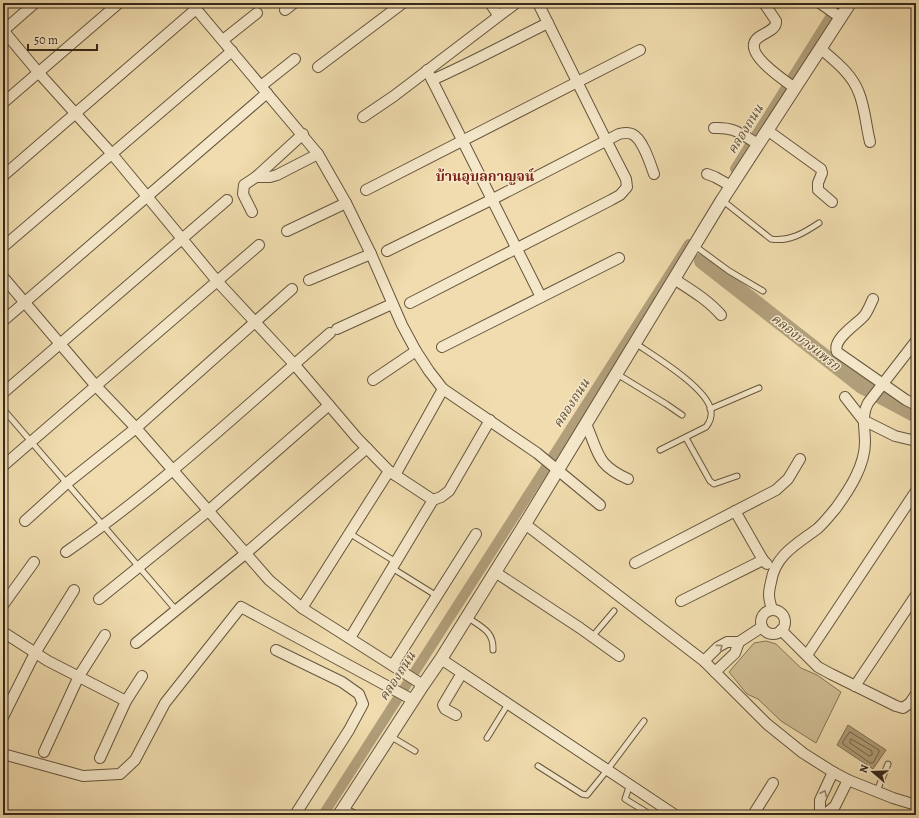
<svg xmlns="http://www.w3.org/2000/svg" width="919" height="818" viewBox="0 0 919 818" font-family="Alegreya,'Noto Serif Thai',serif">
	<rect width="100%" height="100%" fill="#f0dcae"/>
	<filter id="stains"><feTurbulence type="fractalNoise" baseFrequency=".005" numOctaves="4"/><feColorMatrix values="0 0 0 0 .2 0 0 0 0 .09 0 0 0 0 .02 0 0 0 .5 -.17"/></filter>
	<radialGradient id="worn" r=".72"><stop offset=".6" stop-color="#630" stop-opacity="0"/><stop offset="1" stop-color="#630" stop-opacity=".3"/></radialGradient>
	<polygon fill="#d1be95" stroke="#847457" points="766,641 776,644 801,668 817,675 841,692 816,743 781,721 758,699 747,694 729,672 754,643"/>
	<polygon fill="#b19f7b" stroke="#807054" points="848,725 886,750 873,769 837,745"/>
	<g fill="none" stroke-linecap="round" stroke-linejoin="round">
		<g stroke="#74644a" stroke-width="1">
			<polygon points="850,732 879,750 879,752 873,763 870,763 843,744 843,742"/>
			<polygon points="851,739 872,751 872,755 869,756 850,743 850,741"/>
		</g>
		<g stroke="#b19f7b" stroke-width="10">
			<polyline points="735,169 839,3"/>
			<polyline points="323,815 689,244"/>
		</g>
		<polyline stroke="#b19f7b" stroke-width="16" points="702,261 862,386 916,415"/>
		<defs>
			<g id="service">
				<polyline points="196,9 204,3"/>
				<path d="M722,200L771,239C789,242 804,233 819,223"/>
				<polyline points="695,246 729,271 763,291"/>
				<path d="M635,343C654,356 706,387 711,410C712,417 710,422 706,427L660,450"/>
				<polyline points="617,374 666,404 682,415"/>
				<polyline points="3,409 176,610"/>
				<polyline points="710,409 759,388"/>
				<polyline points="686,438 710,481 714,484 737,476"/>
				<polyline points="349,533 396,562"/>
				<polyline points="392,568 437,596"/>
				<path d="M467,617C481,627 494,631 493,650"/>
				<polyline points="592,637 614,611"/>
				<polyline points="390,736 415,751"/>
				<polyline points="487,738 508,704"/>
				<polyline points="538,766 582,794 587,795 608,769 644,721"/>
				<polyline points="630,784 625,799 651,815"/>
				<polyline points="877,791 888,764"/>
			</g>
			<g id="minor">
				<polyline points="191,3 318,154 346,203 371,254 402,325 416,351 429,371 443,389 537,453 600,505"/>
				<polyline points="490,3 498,15"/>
				<path d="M764,3L776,21C777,33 756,33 754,44C751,58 785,81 795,88"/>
				<polyline points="820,3 841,18"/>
				<polyline points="285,10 294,3"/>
				<polyline points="3,30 38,72 112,154 217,281 294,364 357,438 389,471 433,500"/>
				<polyline points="3,31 35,3"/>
				<polyline points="223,40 257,13"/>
				<path d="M821,49C835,61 852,74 859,93C865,108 866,126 870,142"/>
				<polyline points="318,67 403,3"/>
				<polyline points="427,70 541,297"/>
				<path d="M432,80C471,63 509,42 548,23"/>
				<polyline points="261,86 295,59"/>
				<polyline points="3,103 119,3"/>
				<polyline points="363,117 394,96 516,3"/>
				<path d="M714,128C736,127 740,134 758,144"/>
				<polyline points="767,130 821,169 822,173 818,183 818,190 832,202"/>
				<polyline points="707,174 715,177 731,186"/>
				<polyline points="3,176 196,9"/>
				<polyline points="256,177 270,177 277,175 318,154"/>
				<polyline points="366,190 640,50"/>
				<polyline points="252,212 243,194 244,185 256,177 303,134"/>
				<polyline points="287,231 346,203"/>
				<polyline points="3,247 232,51"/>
				<path d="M387,251L493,199L619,134C623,133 628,132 632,134C643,139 650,163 654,174"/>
				<polyline points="3,277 96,386 136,428 269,580 302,608 423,685"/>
				<path d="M674,279C691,290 708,300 721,315"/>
				<polyline points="309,280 371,254"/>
				<path d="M873,299C870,305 868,311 864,316C856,325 832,339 837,352L906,400L916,405"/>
				<polyline points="410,303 611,200 620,195 627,187 626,179 606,140 538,3"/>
				<polyline points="3,321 267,93"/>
				<polyline points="337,329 392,304"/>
				<polyline points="442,347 619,258"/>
				<polyline points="373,380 416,351"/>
				<polyline points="3,393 227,200"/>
				<polyline points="845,397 863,420 895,436 916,441"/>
				<path d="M586,424C599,453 596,465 628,479"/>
				<polyline points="3,466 259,245"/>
				<polyline points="395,475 443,389"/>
				<polyline points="735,511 763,560 767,564"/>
				<polyline points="25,521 67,483 136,428 292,289"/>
				<polyline points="525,524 704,661 767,724 803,753 833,772 848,780 893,798 916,805"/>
				<path d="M66,552C160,487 244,408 330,333"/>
				<polyline points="635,563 776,490 788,479 800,459"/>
				<polyline points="495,572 580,628 619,656"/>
				<polyline points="99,599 208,511 329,405"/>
				<polyline points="681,601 763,560"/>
				<polyline points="3,605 34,562"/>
				<polyline points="302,608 389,471"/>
				<path d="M772,610C771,605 769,600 769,595C769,591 770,586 771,582C775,555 797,544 817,529C824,523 830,515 836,508C849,490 865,466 865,442C865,428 861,416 868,403L916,341"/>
				<circle cx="773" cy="622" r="12"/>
				<polyline points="781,630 818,667 831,674 896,706 903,708 910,703 916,694"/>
				<polyline points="3,632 48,661 126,701"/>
				<polyline points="350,638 433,500 441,497 449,491 490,420"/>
				<polyline points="136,643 245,554 367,448"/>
				<polyline points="276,650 342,682 359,694 363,704 349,730 295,815"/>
				<polyline points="807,655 916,491"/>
				<polyline points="441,659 675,815"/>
				<polyline points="704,661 718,647 727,642 739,642 762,627"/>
				<polyline points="393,665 476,534"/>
				<polyline points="715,672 735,653 739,642"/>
				<polyline points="855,686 916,595"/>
				<polyline points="456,715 445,709 443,705 462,673"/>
				<polyline points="3,717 35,653 74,590"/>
				<polyline points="44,752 79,676 105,635"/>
				<polyline points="3,754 83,776 120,774 135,760 165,703 241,607 413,700"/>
				<polyline points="100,758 126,701 142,676"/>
				<polyline points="342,810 353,815"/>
				<polyline points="753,815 773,783"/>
				<polyline points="820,815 820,800 833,772"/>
				<polyline points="824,815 835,806 848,780"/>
			</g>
			<polyline id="tertiary" points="339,815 423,685 441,659 525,524 722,200 850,3"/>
		</defs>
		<use href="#service" stroke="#65563e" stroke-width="7"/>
		<use href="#minor" stroke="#65563e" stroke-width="12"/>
		<use href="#tertiary" stroke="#65563e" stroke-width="14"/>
		<use href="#service" stroke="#f5e8ca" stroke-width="5"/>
		<use href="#minor" stroke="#f5e8ca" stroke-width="10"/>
		<use href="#tertiary" stroke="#f5e8ca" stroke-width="12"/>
	</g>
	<defs><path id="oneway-chevron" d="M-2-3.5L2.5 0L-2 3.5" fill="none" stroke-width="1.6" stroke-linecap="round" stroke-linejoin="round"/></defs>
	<g stroke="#968872">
		<use href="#oneway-chevron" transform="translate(720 647) rotate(-37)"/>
		<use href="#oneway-chevron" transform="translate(824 793) rotate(-64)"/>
	</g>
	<g text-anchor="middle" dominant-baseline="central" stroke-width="3" stroke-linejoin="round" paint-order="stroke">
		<g font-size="13" font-style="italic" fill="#5c4c36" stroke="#f5e8ca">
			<text transform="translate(745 129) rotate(-58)">คลองถนน</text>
			<text transform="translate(806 342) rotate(38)">คลองบางแพรก</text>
			<text transform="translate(571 403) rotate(-57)">คลองถนน</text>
			<text transform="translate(397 676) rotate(-57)">คลองถนน</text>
		</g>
		<g font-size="14" font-weight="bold" fill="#7a1f14" stroke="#f5e8ca">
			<text x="485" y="176">บ้านอุบลกาญจน์</text>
		</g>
	</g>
	<rect width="919" height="818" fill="none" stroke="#f0dcae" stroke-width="16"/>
	<rect x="4" y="4" width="911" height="810" fill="none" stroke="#372919" stroke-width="2"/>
	<rect x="8" y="8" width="903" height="802" fill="none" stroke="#372919"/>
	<g transform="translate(873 772) rotate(289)" stroke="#f5e8ca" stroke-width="3" paint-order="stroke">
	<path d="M0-3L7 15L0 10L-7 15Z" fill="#372919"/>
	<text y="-6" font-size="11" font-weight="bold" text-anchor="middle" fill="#372919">N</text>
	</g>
	<path d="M28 44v6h69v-6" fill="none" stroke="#372919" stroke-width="2"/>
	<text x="34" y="44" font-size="12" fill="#372919" stroke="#f5e8ca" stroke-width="3" paint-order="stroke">50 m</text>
	<rect width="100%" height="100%" filter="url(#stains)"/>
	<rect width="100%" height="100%" fill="url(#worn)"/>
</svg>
